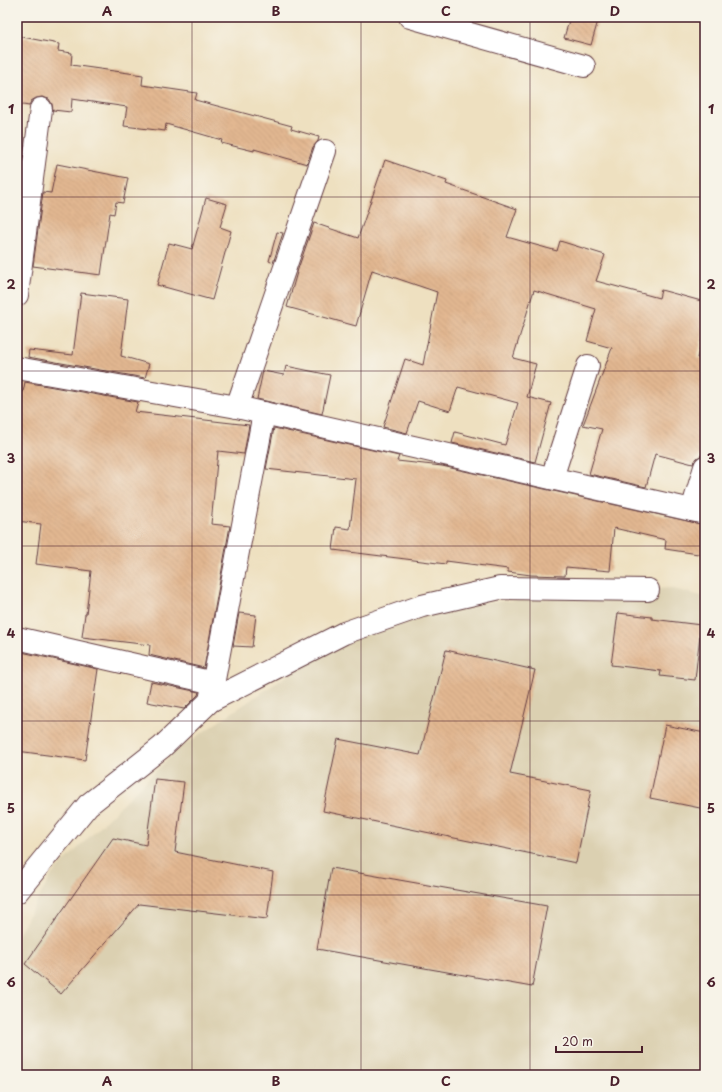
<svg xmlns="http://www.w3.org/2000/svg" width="722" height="1092" viewBox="0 0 722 1092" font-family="'Playpen Sans',sans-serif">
	<defs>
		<pattern id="building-back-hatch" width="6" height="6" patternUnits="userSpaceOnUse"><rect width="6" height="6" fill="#e2b791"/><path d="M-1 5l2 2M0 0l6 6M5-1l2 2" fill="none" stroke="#c39d7d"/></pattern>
	</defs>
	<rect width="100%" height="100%" fill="#f7f3e8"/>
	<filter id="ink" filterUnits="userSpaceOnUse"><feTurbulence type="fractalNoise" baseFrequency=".025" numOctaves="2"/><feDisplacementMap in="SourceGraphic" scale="8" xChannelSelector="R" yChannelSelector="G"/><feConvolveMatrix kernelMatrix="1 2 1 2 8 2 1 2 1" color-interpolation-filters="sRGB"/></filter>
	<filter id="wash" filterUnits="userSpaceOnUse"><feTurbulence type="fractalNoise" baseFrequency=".012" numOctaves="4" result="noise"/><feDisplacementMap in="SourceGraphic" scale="16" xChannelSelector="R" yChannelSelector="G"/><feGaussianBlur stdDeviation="0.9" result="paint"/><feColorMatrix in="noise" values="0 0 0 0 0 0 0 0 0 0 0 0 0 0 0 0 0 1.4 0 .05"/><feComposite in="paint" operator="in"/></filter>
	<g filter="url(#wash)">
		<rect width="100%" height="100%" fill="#eee0c0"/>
		<polygon fill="#dbd0b1" points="670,588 705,597 705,1075 17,1075 17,936 53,873 178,749 356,629 480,603"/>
		<g id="blocks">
			<g fill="url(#building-back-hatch)">
				<polygon points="570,17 599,17 591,45 564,38"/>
				<polygon points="17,36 59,44 58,51 72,53 71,65 143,75 142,85 197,93 195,100 292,126 291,129 319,137 318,141 313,147 307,164 254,149 254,151 221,143 222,140 166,124 165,131 124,126 127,107 72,99 71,112 53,110 52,104 49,99 42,97 36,98 31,101 29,106 17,104"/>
				<polygon points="385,160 447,181 446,184 517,209 507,237 557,251 560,241 605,255 596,281 659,298 661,290 705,302 705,327 697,358 705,358 705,455 702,455 697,458 693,464 655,454 646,487 589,474 602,429 583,425 612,348 587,341 596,309 534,290 513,358 536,364 527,397 551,403 535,462 452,443 455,432 505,445 518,403 458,387 450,411 418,401 407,433 383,427 405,359 423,365 437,292 372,270 356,326 287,307 298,269 314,223 358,238"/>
				<polygon points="57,164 128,178 123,203 116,202 114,214 110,213 101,275 33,266 43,192 51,193"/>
				<polygon points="206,198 227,204 220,227 231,231 212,300 157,285 169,243 192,249"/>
				<polygon points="277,232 283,233 273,263 269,261"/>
				<polygon points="81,293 128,299 121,356 149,364 145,378 28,357 29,350 73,355"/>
				<polygon points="286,366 330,375 322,414 257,399 263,371 284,375"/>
				<polygon points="25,382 138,402 135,412 249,425 244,454 218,451 211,524 230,526 204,668 149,655 150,645 82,637 85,614 86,614 91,571 36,564 41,524 17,521 17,391 23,392"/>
				<polygon points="274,428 399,456 397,461 442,466 705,525 705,555 665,549 666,540 614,528 610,571 566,567 565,576 531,575 508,572 508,569 446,561 446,564 333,550 336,527 350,529 356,479 266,469"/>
				<polygon points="239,613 256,615 252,647 233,646"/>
				<polygon points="618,613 652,617 652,619 701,625 695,680 660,676 661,671 611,665"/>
				<polygon points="446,650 535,670 510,774 591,790 576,863 323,811 338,739 420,755"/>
				<polygon points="17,651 98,669 85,760 17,751"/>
				<polygon points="151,682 199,692 198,695 184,709 147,702"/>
				<polygon points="665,725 705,733 705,809 650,798"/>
				<polygon points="155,779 184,782 175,852 273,872 267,919 139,904 61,994 25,964 113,838 146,845"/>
				<polygon points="331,868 547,906 532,987 317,949"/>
			</g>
		</g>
	</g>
	<g filter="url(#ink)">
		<use href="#blocks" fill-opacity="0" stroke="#633c41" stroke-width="1"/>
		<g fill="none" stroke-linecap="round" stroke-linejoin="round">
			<defs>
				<g id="minor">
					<polyline points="410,17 584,66"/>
					<polyline points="17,295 41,109"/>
					<polyline points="17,368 237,407 705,513"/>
					<polyline points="237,407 325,151"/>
					<polyline points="552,478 588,366"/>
					<polyline points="692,510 705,467"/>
					<polyline points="17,638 214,683"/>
					<polyline points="210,701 264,413"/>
					<polyline points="17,892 88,805 162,747 210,701 344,633 422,606 500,588 648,590"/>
				</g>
			</defs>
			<use href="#minor" stroke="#633c41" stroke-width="24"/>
			<use href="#minor" stroke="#fff" stroke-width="22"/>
		</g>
	</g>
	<path fill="none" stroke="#4a1f2b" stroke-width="1" stroke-opacity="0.55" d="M192,17V1075M361,17V1075M530,17V1075M17,197H705M17,371H705M17,546H705M17,721H705M17,895H705"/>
	<rect width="722" height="1092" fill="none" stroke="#f7f3e8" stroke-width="44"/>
	<path d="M556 1046v6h86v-6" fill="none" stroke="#4a1f2b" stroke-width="2"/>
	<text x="562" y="1046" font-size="12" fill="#4a1f2b" stroke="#f7f3e8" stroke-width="3" paint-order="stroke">20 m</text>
	<rect x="22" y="22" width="678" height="1048" fill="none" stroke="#4a1f2b" stroke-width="1.5"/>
	<g font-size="13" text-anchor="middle" font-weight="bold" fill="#4a1f2b">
		<text x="107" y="16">A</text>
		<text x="276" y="16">B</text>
		<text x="446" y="16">C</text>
		<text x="615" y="16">D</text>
		<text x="11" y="114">1</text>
		<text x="711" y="114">1</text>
		<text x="11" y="289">2</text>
		<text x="711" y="289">2</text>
		<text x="11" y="463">3</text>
		<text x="711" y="463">3</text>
		<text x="11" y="638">4</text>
		<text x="711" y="638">4</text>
		<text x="11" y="813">5</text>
		<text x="711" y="813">5</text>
		<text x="11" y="987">6</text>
		<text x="711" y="987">6</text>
		<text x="107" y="1086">A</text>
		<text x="276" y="1086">B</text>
		<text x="446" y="1086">C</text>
		<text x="615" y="1086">D</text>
	</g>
</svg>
